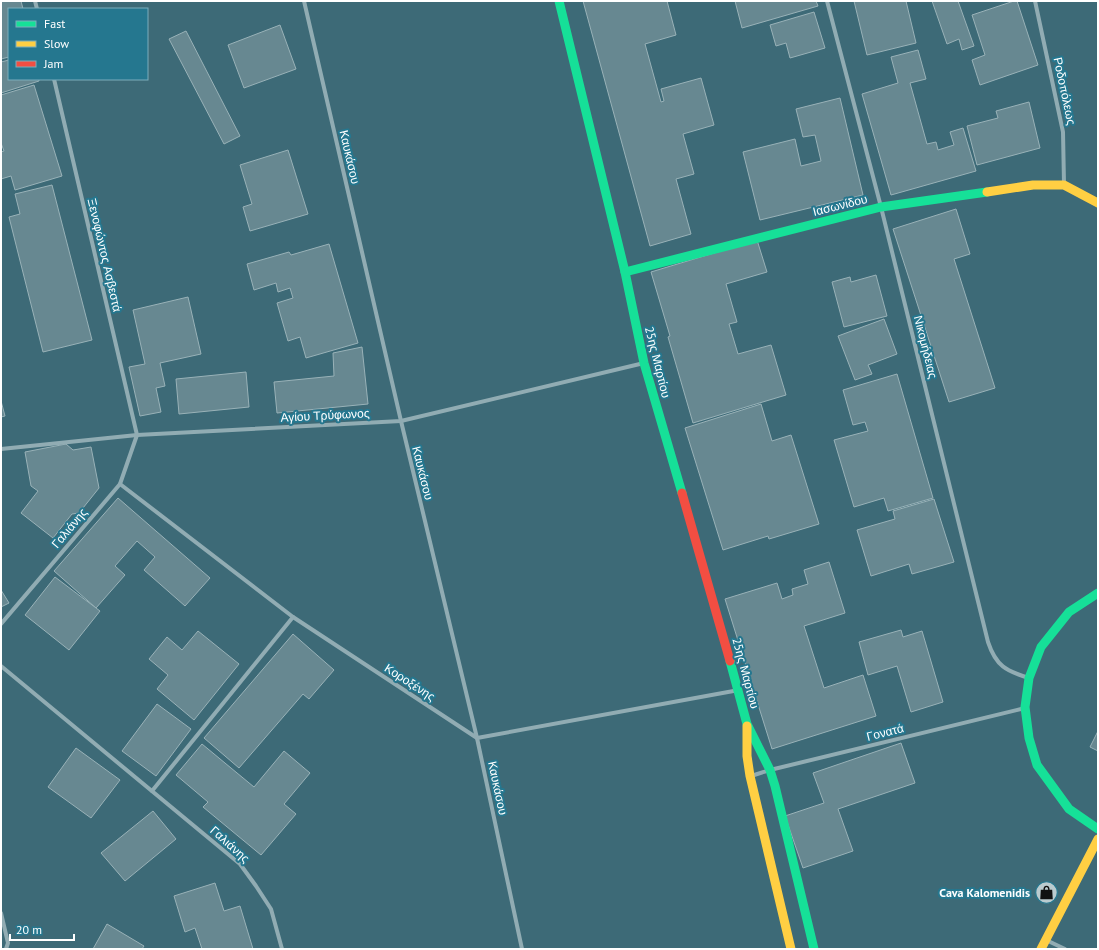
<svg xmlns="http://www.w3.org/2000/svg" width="1099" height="950" viewBox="0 0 1099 950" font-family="'PT Sans',sans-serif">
	<rect width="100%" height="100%" fill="#3d6a77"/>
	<g fill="#678891" stroke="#99b2b8">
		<polygon points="1,1 21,1 23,9 9,9 9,57 1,59"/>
		<polygon points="583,1 667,1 676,35 645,44 661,102 664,101 661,89 701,78 714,125 683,134 694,174 676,179 691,234 650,246"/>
		<polygon points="735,1 816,1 818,6 742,28"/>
		<polygon points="854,1 906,1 916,43 867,55"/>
		<polygon points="932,1 958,1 974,46 962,50 959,39 947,44"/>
		<polygon points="1014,1 1017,1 1038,65 980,85 972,60 985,55 972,15"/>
		<polygon points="814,12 825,48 790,58 786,43 776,46 770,25"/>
		<polygon points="280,25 296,69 244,88 228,45"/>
		<polygon points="186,31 240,136 224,144 169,39"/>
		<polygon points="918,50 926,79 910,83 927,144 936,142 938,150 954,145 950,132 963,128 976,171 891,195 862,94 898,83 891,57"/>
		<polygon points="9,60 9,79 39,79 39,81 1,93 1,62"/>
		<polygon points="34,85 62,176 15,190 11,176 1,179 1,152 4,151 1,143 1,95"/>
		<polygon points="840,98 863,195 760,220 743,152 795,139 801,166 821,161 815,135 803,137 796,109"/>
		<polygon points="1029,102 1040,148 977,165 967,126 998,118 996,111"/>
		<polygon points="288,150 308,214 250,231 243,207 252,204 240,165"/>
		<polygon points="52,185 92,340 43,352 9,217 20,214 15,194"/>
		<polygon points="956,209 970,254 954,259 995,388 949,402 893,229"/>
		<polygon points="757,240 767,272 726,284 737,322 729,324 738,354 771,345 786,395 693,423 668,337 670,336 651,272"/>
		<polygon points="329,244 358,343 306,358 300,337 288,341 277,303 293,298 290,288 278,292 276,283 254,290 247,264 289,252 291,255"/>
		<polygon points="876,275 887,316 844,327 832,282 850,277 851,282"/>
		<polygon points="188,297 201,354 160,363 165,386 156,388 161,412 140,416 129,367 145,364 133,310"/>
		<polygon points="884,319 897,354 868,365 872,374 855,380 838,336"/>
		<polygon points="362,347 368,404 277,413 274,382 334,376 333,353"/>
		<polygon points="246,372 249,407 179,414 176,379"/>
		<polygon points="897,374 933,498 888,511 884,498 854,507 834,440 868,431 865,422 853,425 843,390"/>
		<polygon points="1,401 5,416 1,417"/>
		<polygon points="761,404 772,441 791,435 819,524 769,539 768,536 723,550 685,428"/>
		<polygon points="66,444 73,450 91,447 99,488 79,513 72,514 53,538 21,513 38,491 31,486 25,452"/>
		<polygon points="118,498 210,578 185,606 144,570 155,557 137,541 115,566 125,575 96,608 54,571"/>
		<polygon points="934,499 954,562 912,574 909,564 871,576 857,530 895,519 893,511"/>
		<polygon points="829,562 845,613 804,626 824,688 863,675 876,716 772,749 725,599 777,583 782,599 793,595 792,589 808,584 804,570"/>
		<polygon points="55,577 100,611 69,650 25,615"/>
		<polygon points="1,590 9,603 1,607"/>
		<polygon points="901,630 903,637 922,631 943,702 911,712 897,666 868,675 859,642"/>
		<polygon points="198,631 239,664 194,720 157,689 168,675 149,659 167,637 182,650"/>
		<polygon points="293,634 334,670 309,699 303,694 239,768 204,738"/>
		<polygon points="157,704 191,729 156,776 122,751"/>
		<polygon points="1098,731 1098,751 1090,747"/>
		<polygon points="901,743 915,783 838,809 853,851 803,868 785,816 824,803 813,773"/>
		<polygon points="202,744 254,787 284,751 310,773 284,804 296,814 261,855 203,807 208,802 176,775"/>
		<polygon points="76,748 120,780 91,818 48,787"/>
		<polygon points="153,811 176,839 125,881 101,853"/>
		<polygon points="215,883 224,911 240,906 253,949 202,949 195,928 185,932 174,896"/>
		<polygon points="107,924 144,946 142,949 93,949"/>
	</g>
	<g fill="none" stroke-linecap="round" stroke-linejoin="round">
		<g stroke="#91acb3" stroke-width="4">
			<polyline points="35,1 37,9"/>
			<polyline points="304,1 401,421 477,738 522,949"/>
			<path d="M827,1L881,207L988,642C996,666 1006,671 1029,678"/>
			<polyline points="1035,1 1063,132 1064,184"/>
			<polyline points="1,449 137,435 401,421 644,363"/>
			<polyline points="120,484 293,617 477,738 739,690"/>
			<polyline points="1,624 120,484 137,435 54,79"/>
			<polyline points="1,666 240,864 256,886 271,909 282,949"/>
			<polyline points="751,776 770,770 1025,708"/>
			<polyline points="152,791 293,617"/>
			<polyline points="1,913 8,943 6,949"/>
			<polyline points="1046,940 1065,949"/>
		</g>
		<g stroke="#16e098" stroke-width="9">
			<polyline points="559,1 625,272 644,363 682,493"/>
			<polyline points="625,272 881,207 987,192"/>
			<polyline points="1098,593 1069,612 1041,647 1029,678 1025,707 1029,738 1037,765 1069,809 1098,829"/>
			<polyline points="730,661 747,724 770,770 775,786 814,949"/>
		</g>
		<g stroke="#ffcf43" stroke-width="9">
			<polyline points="987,192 1033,185 1064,185 1098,203"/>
			<polyline points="747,726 747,756 750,776 791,949"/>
			<polyline points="1041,949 1098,839"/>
		</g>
		<polyline stroke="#f24e42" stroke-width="9" points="682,493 730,661"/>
	</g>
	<defs>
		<symbol id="shop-disc" viewBox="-11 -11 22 22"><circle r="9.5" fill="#bbcbcf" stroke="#25778f"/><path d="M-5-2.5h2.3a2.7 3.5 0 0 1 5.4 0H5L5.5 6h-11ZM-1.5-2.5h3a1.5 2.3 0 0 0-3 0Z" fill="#111"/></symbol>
	</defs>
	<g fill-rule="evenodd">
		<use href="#shop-disc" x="1034" y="880" width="25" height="25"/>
	</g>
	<g text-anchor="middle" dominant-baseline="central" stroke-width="4" stroke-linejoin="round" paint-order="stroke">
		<g font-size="12" fill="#fff" stroke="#25778f">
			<text transform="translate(1065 91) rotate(78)">Ροδοπόλεως</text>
			<text transform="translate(350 157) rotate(77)">Καυκάσου</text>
			<text transform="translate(840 205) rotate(-14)">Ιασωνίδου</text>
			<text transform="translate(105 255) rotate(77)">Ξενοφώντος Ασβεστά</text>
			<text transform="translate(926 347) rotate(76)">Νικομήδειας</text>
			<text transform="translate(658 362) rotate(76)">25ης Μαρτίου</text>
			<text transform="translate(325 415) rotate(-3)">Αγίου Τρύφωνος</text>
			<text transform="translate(423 473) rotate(76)">Καυκάσου</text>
			<text transform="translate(69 528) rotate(-50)">Γαλιάνης</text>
			<text transform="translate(746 673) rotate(75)">25ης Μαρτίου</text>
			<text transform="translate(410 682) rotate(33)">Κοροξένης</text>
			<text transform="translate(885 732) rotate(-14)">Γονατά</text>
			<text transform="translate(498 788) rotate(78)">Καυκάσου</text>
			<text transform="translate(230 844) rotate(42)">Γαλιάνης</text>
		</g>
		<g font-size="12" font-weight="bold" fill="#fff" stroke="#25778f" text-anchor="end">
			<text x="1030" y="892">Cava Kalomenidis</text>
		</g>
	</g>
	<rect width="1099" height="950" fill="none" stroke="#ffffff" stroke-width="4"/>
	<rect x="8" y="8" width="140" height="72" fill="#25778f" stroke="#7cadbc"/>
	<rect x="16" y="21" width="20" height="6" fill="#16e098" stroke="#7cadbc"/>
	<text x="44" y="28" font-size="12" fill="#ffffff">Fast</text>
	<rect x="16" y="41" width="20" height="6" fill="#ffcf43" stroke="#7cadbc"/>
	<text x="44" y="48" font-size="12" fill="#ffffff">Slow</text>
	<rect x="16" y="61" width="20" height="6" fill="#f24e42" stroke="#7cadbc"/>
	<text x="44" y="68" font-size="12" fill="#ffffff">Jam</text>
	<path d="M10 934v6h64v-6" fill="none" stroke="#ffffff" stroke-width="2"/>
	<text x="16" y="934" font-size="12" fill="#ffffff" stroke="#25778f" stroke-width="3" paint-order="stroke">20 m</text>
</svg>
